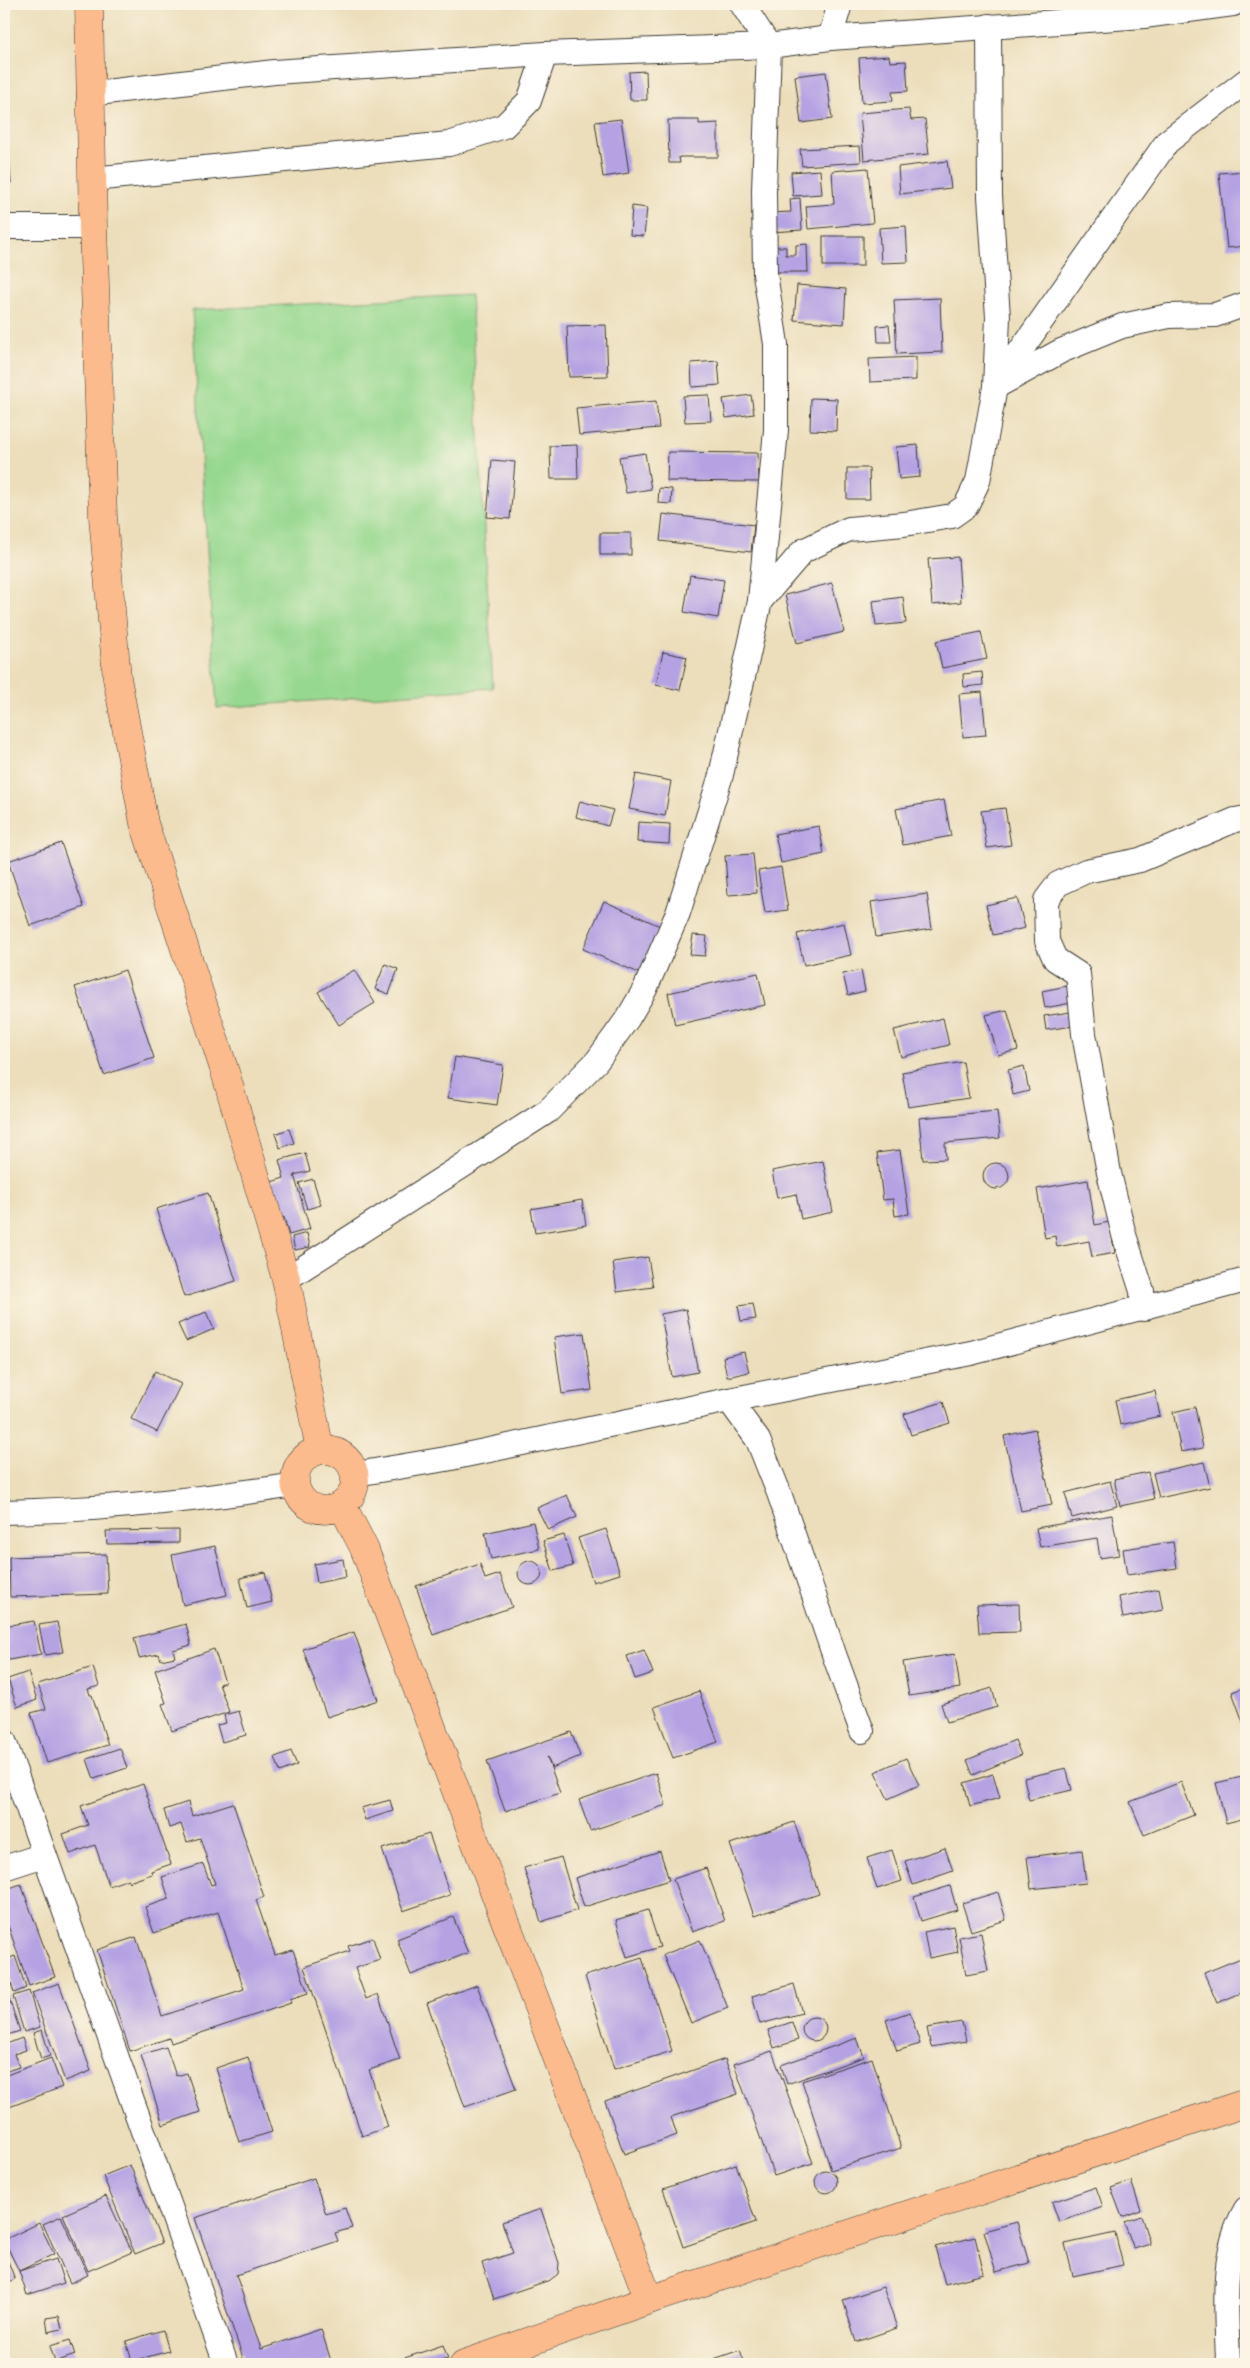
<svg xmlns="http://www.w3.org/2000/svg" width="1250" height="2368" viewBox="0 0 1250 2368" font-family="Vollkorn,serif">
	<rect width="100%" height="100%" fill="#fcf5e5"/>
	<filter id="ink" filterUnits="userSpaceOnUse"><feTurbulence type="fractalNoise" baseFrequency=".02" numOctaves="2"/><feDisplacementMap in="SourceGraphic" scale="10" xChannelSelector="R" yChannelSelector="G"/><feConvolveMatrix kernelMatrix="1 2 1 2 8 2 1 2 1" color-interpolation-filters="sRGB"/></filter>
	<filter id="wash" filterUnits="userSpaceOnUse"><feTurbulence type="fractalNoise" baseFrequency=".0096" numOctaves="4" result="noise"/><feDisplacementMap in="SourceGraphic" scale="20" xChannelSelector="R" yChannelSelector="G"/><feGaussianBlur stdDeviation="1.12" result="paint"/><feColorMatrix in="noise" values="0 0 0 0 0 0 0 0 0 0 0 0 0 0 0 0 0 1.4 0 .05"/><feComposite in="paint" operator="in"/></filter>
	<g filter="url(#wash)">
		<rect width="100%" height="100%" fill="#ecdebb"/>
		<polygon fill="#96d88f" stroke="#597a56" points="471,295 493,688 217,708 192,310"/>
		<g id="blocks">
			<g fill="#b4a2e3">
				<polygon points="889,56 890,62 906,61 908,91 892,92 893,101 862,103 859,58"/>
				<polygon points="646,71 647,100 630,100 629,72"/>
				<polygon points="826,72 832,119 801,123 795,76"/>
				<polygon points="909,109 911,120 925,119 929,154 864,160 860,113"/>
				<polygon points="621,119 629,173 603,177 595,122"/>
				<polygon points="668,120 699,120 699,124 718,123 718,157 679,157 680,163 669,163"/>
				<polygon points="4,145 8,145 11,183 4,184"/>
				<polygon points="860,146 861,162 802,166 800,149"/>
				<polygon points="947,161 951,188 900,194 898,167"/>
				<polygon points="868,168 873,223 808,229 806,206 834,204 832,171"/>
				<polygon points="820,170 822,194 793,196 791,172"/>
				<polygon points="1246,171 1246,246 1227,248 1219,173"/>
				<polygon points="800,198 802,230 771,232 770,213 791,212 790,199"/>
				<polygon points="632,206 647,208 644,236 630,235"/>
				<polygon points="906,226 908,262 881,263 879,228"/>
				<rect x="823" y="236" width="40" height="30"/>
				<polygon points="807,244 808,272 771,272 771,247 786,247 786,255 796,255 796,245"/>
				<polygon points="797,285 846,289 844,324 794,320"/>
				<polygon points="940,298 942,352 897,354 894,300"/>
				<polygon points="606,325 608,376 569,377 567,326"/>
				<polygon points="889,325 891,342 878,342 877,326"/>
				<polygon points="916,357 916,380 870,382 869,359"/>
				<polygon points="718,361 720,385 692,387 691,363"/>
				<polygon points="709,395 711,421 685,422 683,396"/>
				<polygon points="751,395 754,414 726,418 723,399"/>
				<polygon points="811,398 837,399 836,431 810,430"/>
				<polygon points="656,401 659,428 579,435 576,408"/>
				<polygon points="577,445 578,479 551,479 550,446"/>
				<polygon points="918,445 920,477 899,479 896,447"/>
				<polygon points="668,452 758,453 759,482 667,481"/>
				<polygon points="645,453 651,489 626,493 619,457"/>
				<polygon points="492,460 515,462 510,519 487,517"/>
				<polygon points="847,468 869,468 870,499 847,499"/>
				<polygon points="659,488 672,489 671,504 658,503"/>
				<polygon points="663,514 754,525 751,552 660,541"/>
				<rect x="600" y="533" width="31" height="22"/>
				<polygon points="958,557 961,602 932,605 928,559"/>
				<polygon points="690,575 724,580 718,618 684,612"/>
				<polygon points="832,583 844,632 797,643 785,595"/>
				<polygon points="903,597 906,623 876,626 873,601"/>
				<polygon points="981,632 987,659 942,668 936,641"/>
				<polygon points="663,652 687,657 680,690 656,685"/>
				<polygon points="982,672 983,685 964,687 963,674"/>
				<polygon points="982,692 986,735 963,737 959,694"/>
				<polygon points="636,774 671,781 665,816 629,809"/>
				<polygon points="944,800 951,836 903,845 896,809"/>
				<polygon points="580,801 613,810 608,826 576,817"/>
				<polygon points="1005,808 1011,845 987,848 981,811"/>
				<polygon points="638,822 670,824 669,844 637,842"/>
				<polygon points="819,826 824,854 781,863 775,834"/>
				<polygon points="61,843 84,907 30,926 8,861"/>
				<polygon points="753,854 757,893 728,895 725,856"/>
				<polygon points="781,867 788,910 765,913 758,871"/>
				<polygon points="927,894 932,929 876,937 871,902"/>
				<polygon points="1017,898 1025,928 993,935 986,905"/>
				<polygon points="604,901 660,926 639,973 583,949"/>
				<polygon points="844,923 851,955 804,965 797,934"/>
				<polygon points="693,935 707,936 705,956 690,955"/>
				<polygon points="385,964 398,969 389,994 375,989"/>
				<polygon points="125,970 154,1058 104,1075 75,987"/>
				<polygon points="354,970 375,1003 339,1025 318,992"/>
				<polygon points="861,970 865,991 848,995 843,974"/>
				<polygon points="758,973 765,1005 675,1025 668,993"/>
				<polygon points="1067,986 1071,1003 1045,1008 1042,991"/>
				<polygon points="1007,1010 1018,1050 998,1055 986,1015"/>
				<polygon points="1071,1012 1073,1026 1046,1030 1044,1016"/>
				<polygon points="943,1018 949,1045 901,1057 894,1030"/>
				<polygon points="455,1057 503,1065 497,1105 448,1098"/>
				<polygon points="963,1062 969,1098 908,1107 902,1072"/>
				<polygon points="1024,1066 1029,1091 1013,1095 1008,1070"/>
				<polygon points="997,1111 1000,1138 945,1143 946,1159 923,1160 919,1118"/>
				<polygon points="289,1129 294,1143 280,1148 275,1134"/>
				<polygon points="900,1150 909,1214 895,1216 893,1199 883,1200 877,1153"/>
				<polygon points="305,1153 310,1171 294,1175 310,1229 289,1235 284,1217 282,1218 271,1182 284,1178 279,1160"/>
				<polygon points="823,1161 833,1212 801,1219 796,1194 777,1198 772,1171"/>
				<circle cx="996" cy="1176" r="13"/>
				<polygon points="313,1179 321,1205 307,1209 299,1183"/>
				<polygon points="1088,1180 1095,1225 1109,1222 1115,1253 1092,1257 1089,1241 1057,1247 1055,1236 1045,1238 1037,1189"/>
				<polygon points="208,1193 236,1281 184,1297 156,1209"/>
				<polygon points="582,1200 586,1225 535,1233 531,1209"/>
				<polygon points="307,1233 310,1247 295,1250 292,1237"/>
				<polygon points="648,1257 653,1287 617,1292 613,1262"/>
				<polygon points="753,1304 756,1319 741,1321 738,1306"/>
				<polygon points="686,1309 698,1372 672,1377 661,1314"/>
				<polygon points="206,1312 214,1329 186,1341 178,1324"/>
				<polygon points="584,1333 592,1390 562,1394 554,1337"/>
				<polygon points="744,1352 749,1372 727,1377 723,1357"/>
				<polygon points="155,1371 181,1384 157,1432 131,1419"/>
				<polygon points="1155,1391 1160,1416 1120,1425 1115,1400"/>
				<polygon points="943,1402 950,1423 911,1435 904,1414"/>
				<polygon points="1195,1407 1203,1448 1181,1452 1173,1412"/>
				<polygon points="1035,1429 1052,1505 1021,1511 1004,1436"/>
				<polygon points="1204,1462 1210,1487 1159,1498 1153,1473"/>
				<polygon points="1148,1472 1154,1499 1120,1506 1114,1479"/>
				<polygon points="1110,1481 1117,1506 1072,1518 1065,1493"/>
				<polygon points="567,1495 577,1517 548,1530 537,1508"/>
				<polygon points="1112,1515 1119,1555 1100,1558 1097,1538 1040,1547 1036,1528"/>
				<polygon points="533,1522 539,1549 491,1559 485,1533"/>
				<polygon points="606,1529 620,1574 593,1582 578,1538"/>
				<polygon points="179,1530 179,1543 107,1544 106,1531"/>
				<polygon points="564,1535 573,1566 553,1571 543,1541"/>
				<polygon points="1173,1542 1177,1568 1127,1575 1123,1549"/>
				<polygon points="215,1546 227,1595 183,1605 172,1555"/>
				<polygon points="106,1554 108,1594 10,1597 9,1557"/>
				<polygon points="343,1559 346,1577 317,1583 314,1564"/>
				<circle cx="530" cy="1573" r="12"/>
				<polygon points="480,1564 485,1579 500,1574 512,1607 433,1635 416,1586"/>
				<polygon points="265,1572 272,1602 247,1608 240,1578"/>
				<polygon points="1159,1589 1163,1610 1123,1618 1119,1597"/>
				<polygon points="1019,1604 1020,1632 979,1633 977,1605"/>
				<polygon points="34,1621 41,1654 4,1661 4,1626"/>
				<polygon points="57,1622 63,1652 45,1655 39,1625"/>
				<polygon points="186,1624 191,1645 173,1650 175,1657 161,1660 159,1654 139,1658 134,1638"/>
				<polygon points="354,1632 378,1700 327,1717 303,1649"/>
				<polygon points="214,1649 225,1682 219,1684 229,1712 172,1731 162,1704 166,1703 155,1670"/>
				<polygon points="644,1650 653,1673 635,1679 627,1656"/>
				<polygon points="955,1654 960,1688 909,1696 903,1662"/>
				<polygon points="93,1667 99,1686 88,1689 90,1695 92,1695 108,1745 47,1763 31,1713 46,1709 38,1684"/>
				<polygon points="28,1672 37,1700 17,1707 8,1679"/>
				<polygon points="1246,1687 1246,1730 1232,1692"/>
				<polygon points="992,1688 997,1707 947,1722 941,1704"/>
				<polygon points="699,1691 718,1742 673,1758 654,1707"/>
				<polygon points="239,1711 246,1735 222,1742 217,1725 226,1723 224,1715"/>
				<polygon points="571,1732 580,1756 552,1768 547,1757 560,1793 505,1811 487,1761"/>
				<polygon points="1015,1740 1021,1755 973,1775 967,1760"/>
				<polygon points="120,1748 127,1768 94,1779 87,1759"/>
				<polygon points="291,1751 297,1765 280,1772 275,1757"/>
				<polygon points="906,1758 919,1785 888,1799 875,1772"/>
				<polygon points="1066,1768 1072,1790 1029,1800 1024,1778"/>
				<polygon points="656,1773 666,1805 590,1831 579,1800"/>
				<polygon points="993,1774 1000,1798 970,1806 964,1783"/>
				<polygon points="1246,1776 1246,1818 1226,1823 1216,1783"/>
				<polygon points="1181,1782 1194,1815 1144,1835 1130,1802"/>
				<polygon points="143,1784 171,1864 151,1871 152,1874 129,1882 128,1879 109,1886 95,1845 70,1854 63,1834 88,1825 81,1806"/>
				<polygon points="390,1800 393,1811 365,1820 361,1808"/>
				<polygon points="188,1802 192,1816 233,1803 264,1897 256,1900 275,1955 293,1950 308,1993 290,1999 291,2003 171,2043 169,2038 130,2051 97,1950 136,1937 162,2016 244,1989 218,1912 154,1933 145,1907 169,1899 162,1877 203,1864 211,1885 215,1884 200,1838 187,1842 181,1824 169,1828 164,1810"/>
				<polygon points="794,1822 819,1894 754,1916 730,1844"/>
				<polygon points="429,1834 450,1895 403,1911 382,1849"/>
				<polygon points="945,1848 953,1871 913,1885 905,1861"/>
				<polygon points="892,1850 902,1881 877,1889 867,1858"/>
				<polygon points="1082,1850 1086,1883 1031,1889 1027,1857"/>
				<polygon points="660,1851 669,1880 584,1907 575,1878"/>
				<polygon points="561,1857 577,1910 541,1922 524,1868"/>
				<polygon points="706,1868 725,1921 692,1932 673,1879"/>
				<polygon points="21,1884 55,1977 29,1986 4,1914 4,1890"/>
				<polygon points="950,1886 957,1910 921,1921 914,1897"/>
				<polygon points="998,1892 1006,1920 971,1931 962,1903"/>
				<polygon points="648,1910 660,1947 627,1957 616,1920"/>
				<polygon points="453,1917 468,1953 411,1975 397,1939"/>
				<polygon points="953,1926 958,1952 929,1958 924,1932"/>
				<polygon points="981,1933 988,1971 966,1975 959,1937"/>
				<polygon points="373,1938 380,1960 355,1968 366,1999 378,1994 400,2060 369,2070 388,2127 362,2136 304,1967 350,1951 348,1946"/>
				<polygon points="700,1940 728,2008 691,2023 663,1955"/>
				<polygon points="15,1956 26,1988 14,1993 4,1960"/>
				<polygon points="642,1958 672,2051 614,2069 585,1976"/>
				<polygon points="1241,1958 1246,1971 1246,1991 1217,2003 1204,1973"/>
				<polygon points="59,1983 91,2071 65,2081 32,1993"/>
				<polygon points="794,1984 802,2013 760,2024 752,1996"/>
				<polygon points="477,1985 516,2089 465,2107 427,2003"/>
				<polygon points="4,1990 6,1990 20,2031 7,2035 4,2025"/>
				<polygon points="29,1991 40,2027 24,2032 13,1996"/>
				<polygon points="910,2012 920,2044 897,2051 886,2020"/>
				<circle cx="814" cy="2029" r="12"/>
				<polygon points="792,2022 798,2040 774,2048 768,2030"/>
				<polygon points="962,2022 966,2041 931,2047 927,2028"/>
				<polygon points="42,2030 50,2056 41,2059 33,2033"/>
				<polygon points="22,2038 26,2050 14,2054 19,2067 4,2072 4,2045"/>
				<polygon points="857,2038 864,2057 787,2084 781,2065"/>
				<polygon points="166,2047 176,2076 187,2073 200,2112 163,2125 141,2055"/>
				<polygon points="772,2051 813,2163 774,2176 734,2064"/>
				<polygon points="248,2057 272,2132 239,2142 216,2068"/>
				<polygon points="51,2058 62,2087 4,2109 4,2076"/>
				<polygon points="872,2058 901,2148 831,2170 802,2081"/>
				<polygon points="725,2059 738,2094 671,2117 677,2135 624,2154 605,2101"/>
				<polygon points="736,2164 756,2222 683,2247 663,2189"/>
				<polygon points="130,2165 162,2243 135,2254 103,2176"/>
				<circle cx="826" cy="2182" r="11"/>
				<polygon points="314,2178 326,2214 345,2208 352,2228 335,2233 338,2241 236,2275 261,2349 321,2329 331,2361 321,2364 245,2364 195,2218"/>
				<polygon points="1131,2181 1141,2210 1122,2217 1111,2188"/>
				<polygon points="1096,2187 1103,2207 1059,2222 1052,2202"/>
				<polygon points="106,2196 132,2252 88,2271 63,2215"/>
				<polygon points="541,2209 559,2263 558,2274 550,2280 494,2299 482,2263 513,2253 502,2222"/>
				<polygon points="61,2216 88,2275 70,2283 43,2224"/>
				<polygon points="1141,2216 1150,2244 1134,2249 1124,2222"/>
				<polygon points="1017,2222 1029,2263 996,2272 984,2231"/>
				<polygon points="39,2223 54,2254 19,2271 56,2259 64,2283 27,2295 19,2271 4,2240"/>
				<polygon points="1115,2233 1123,2265 1073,2276 1065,2244"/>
				<polygon points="975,2237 984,2274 945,2284 935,2247"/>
				<polygon points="4,2251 15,2279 4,2284"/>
				<polygon points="883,2287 897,2328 856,2342 843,2300"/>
				<polygon points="59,2316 62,2329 48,2332 46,2318"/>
				<polygon points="163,2330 169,2351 132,2361 126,2341"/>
				<polygon points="1242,2338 1246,2339 1246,2364 1242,2364"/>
				<polygon points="70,2340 75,2355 55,2362 50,2346"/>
				<polygon points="443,2345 448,2359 432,2364 387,2364"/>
				<polygon points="740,2350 745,2364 699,2364"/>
			</g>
		</g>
	</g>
	<g filter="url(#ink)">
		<use href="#blocks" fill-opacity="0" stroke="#3b3934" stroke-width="1"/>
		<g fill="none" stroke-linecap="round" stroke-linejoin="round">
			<defs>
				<g id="minor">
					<polyline points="989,26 990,196 998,317 995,387 1167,142 1246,81"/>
					<polyline points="830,38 840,4"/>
					<polyline points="89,94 274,72 545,54 769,46 830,38 1144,16 1233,4"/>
					<polyline points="92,179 449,144 504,126 529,101 545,54"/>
					<polyline points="4,227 93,227"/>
					<polyline points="760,601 803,551 849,529 904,524 952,516 966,506 978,481 995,387 1061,351 1122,326 1169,316 1215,315 1246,304"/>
					<polyline points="286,1279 548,1111 597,1061 628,1018 645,989 678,913 721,775 760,601 776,430 776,344 765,274 764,191 769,46 742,4"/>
					<polyline points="1143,1309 1142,1291 1124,1235 1109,1173 1084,1034 1078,974 1055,959 1047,941 1046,900 1058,884 1086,871 1140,860 1235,820 1246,818"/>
					<polyline points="729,1400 758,1440 779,1493 835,1657 862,1731"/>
					<polyline points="356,1474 446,1459 729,1400 971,1353 1246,1280"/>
					<path d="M4,1512C102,1510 199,1500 295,1485"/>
					<polyline points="4,1741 226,2364"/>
					<polyline points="4,1868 44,1855"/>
					<path d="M1228,2364C1227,2312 1219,2256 1246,2209"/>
				</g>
				<g id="major">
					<polyline points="89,4 93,227 103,517 117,678 144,823 225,1072 286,1279 320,1450"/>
					<circle cx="325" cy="1480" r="30"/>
					<polyline points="342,1505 364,1548 649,2300"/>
					<polyline points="464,2364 649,2300 1246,2103"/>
				</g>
			</defs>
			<use href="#minor" stroke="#3b3934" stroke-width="26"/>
			<use href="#major" stroke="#3b3934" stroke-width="29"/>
			<use href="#minor" stroke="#fff" stroke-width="24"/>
			<use href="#major" stroke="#fbbb8d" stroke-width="28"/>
		</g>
	</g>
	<rect width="1250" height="2368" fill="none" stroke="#fcf5e5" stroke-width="20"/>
</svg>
